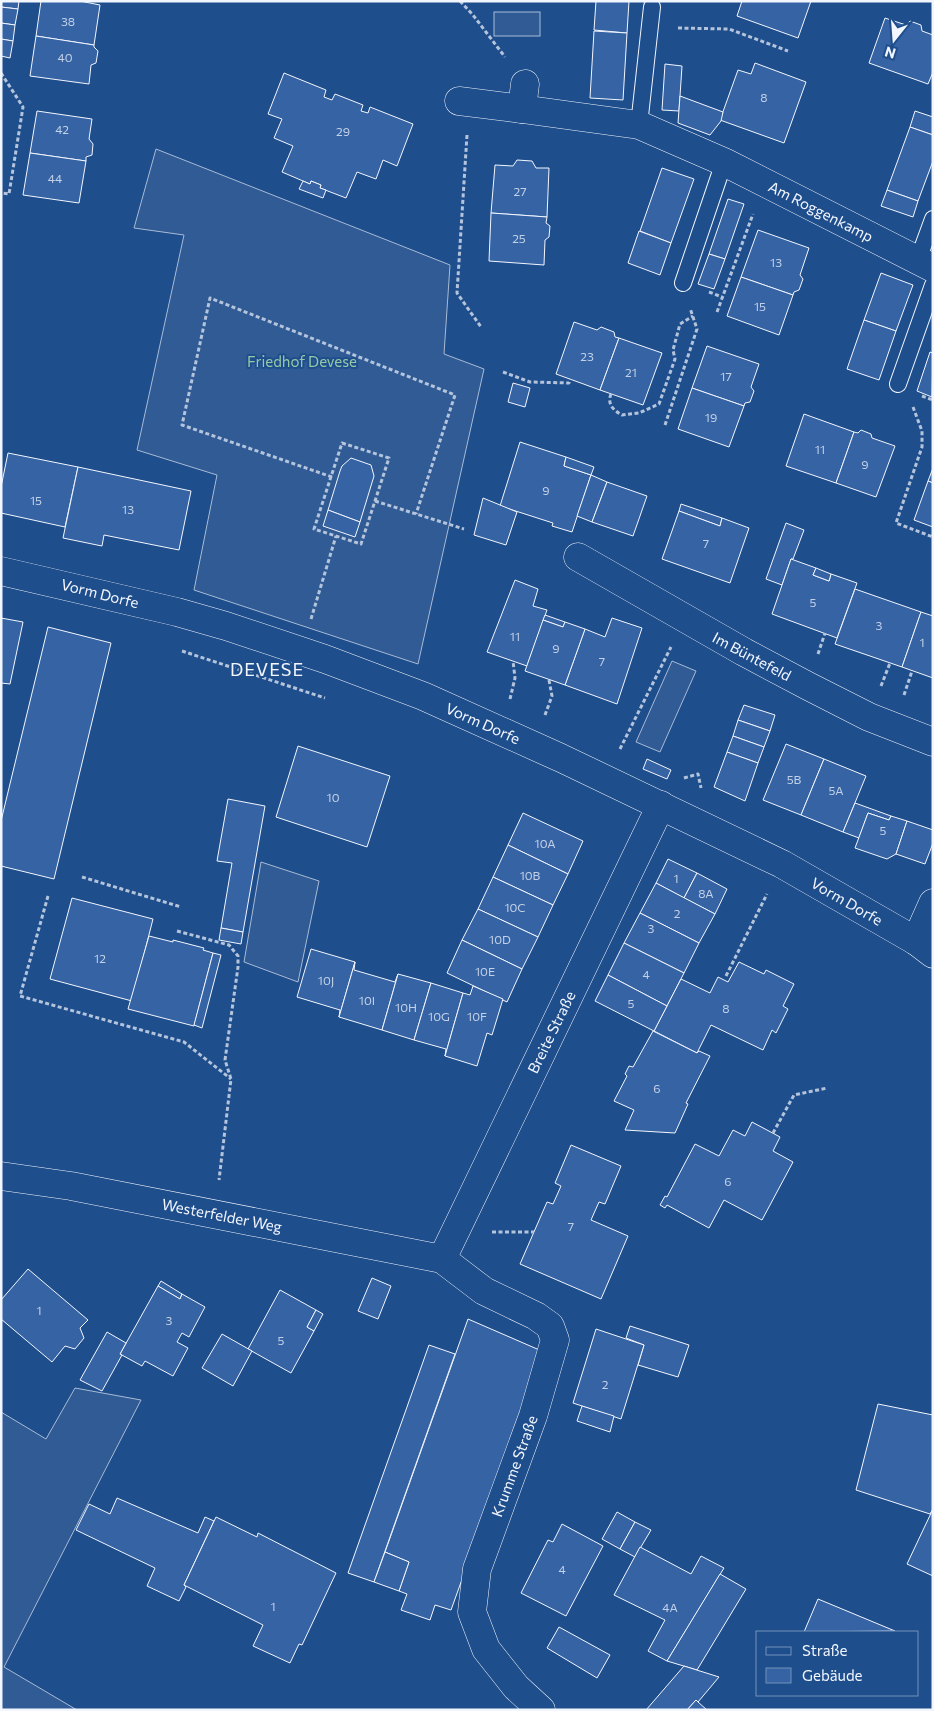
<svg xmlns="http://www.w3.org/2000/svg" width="934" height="1711" viewBox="0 0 934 1711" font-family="Commissioner,sans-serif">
	<rect width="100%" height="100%" fill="#1f4e8c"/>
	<g fill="#305b95" stroke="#a8bbd7">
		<rect x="494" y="12" width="46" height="24"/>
		<polygon points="156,149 450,265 444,354 484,369 418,664 194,590 217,475 137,450 184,235 134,228"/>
		<polygon points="672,661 696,671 660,752 636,742"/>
		<polygon points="261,862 319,881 298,982 244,962"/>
		<polygon points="75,1388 141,1400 4,1667 77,1710 1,1710 1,1412 46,1439"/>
	</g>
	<g fill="#3563a3" stroke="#f2f6ff">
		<polygon points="2,1 19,1 18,9 1,7"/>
		<polygon points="41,1 80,1 100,5 94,45 36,36"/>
		<polygon points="596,1 629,1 627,33 594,30"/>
		<polygon points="742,1 811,1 798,38 737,16"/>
		<polygon points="1,7 18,9 15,25 1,23"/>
		<polygon points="885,18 906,25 910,21 921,25 922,31 933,35 933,72 928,84 869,63"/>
		<polygon points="1,23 15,25 13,41 1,39"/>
		<polygon points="594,31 627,33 623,100 590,98"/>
		<polygon points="36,36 94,45 94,47 98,51 96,63 91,65 89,84 30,76"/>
		<polygon points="1,39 13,41 10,58 1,56"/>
		<polygon points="755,63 806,82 784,143 720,120 738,70 751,74"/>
		<polygon points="665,64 682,66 679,111 662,110"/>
		<polygon points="284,73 326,90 324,97 332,100 335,94 363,105 361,111 368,113 370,107 413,124 397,166 383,160 376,179 357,172 346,198 320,188 321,185 311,181 310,184 282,172 293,146 274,138 282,119 268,114"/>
		<polygon points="680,96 723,112 721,121 710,135 678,123"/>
		<polygon points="37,111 92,119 89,139 93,144 92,155 86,157 86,161 30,153"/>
		<polygon points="915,111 933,117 933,135 910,127"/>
		<polygon points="910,127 933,135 933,161 918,201 887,190"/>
		<polygon points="30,153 86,161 79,203 23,195"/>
		<polygon points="517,160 532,161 536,168 549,168 547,217 491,213 495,165 513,166"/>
		<polygon points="662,168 694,179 671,243 640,231"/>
		<polygon points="303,181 310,184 311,181 321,185 320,188 326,190 323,198 299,189"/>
		<polygon points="887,190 918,201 913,217 881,206"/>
		<polygon points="728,199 744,204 725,259 709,254"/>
		<polygon points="491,213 547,217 546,223 550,226 549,237 545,240 544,265 489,261"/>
		<polygon points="758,230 809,248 800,275 803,279 799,290 794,292 793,295 741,277"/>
		<polygon points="639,231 671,243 660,275 628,263"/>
		<polygon points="709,254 725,259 714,289 698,284"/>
		<polygon points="881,273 913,285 896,331 864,320"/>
		<polygon points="741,277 793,295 779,335 727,316"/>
		<polygon points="864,320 896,331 879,380 847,369"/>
		<polygon points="574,322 597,330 601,327 614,332 615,337 619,338 600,390 556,374"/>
		<polygon points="619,338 662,353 643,405 600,390"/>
		<polygon points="707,346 759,364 751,387 754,391 750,402 745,403 744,406 692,388"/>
		<polygon points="930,352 933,353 932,397 917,391"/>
		<polygon points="513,383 530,388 525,407 508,402"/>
		<polygon points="692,388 744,406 729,447 678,429"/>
		<polygon points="804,414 854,432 836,483 786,466"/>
		<polygon points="861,430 871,434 872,438 895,446 876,497 836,483 854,432 858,433"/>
		<polygon points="520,442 566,457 564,466 591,475 572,532 552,526 553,523 500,506"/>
		<polygon points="8,453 78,467 65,527 1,513 1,487"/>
		<polygon points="566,457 594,467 591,475 564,466"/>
		<polygon points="351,458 371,465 374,476 360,522 328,510 340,471 342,466"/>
		<polygon points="78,467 191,491 179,550 104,535 102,546 63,538"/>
		<polygon points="933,468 933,483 928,481"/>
		<polygon points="591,475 607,482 592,522 577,516"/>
		<polygon points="928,481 933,483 933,527 914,520"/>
		<polygon points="607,482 647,496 633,536 592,522"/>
		<polygon points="483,498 517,512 506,545 474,535"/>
		<polygon points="681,504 722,518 720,526 679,511"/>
		<polygon points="328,510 360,522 355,537 323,526"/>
		<polygon points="679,511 720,526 722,518 749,528 730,583 662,559"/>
		<polygon points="786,523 804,530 793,559 791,559 782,585 766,579"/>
		<polygon points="791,559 816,568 813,575 829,581 831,574 857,583 837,638 772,614"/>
		<polygon points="816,568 831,574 829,581 813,575"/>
		<polygon points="515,580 538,589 533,606 547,610 527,666 487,652"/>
		<polygon points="855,589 921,612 902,667 835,644"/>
		<polygon points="921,612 933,616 933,678 902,667"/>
		<polygon points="545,615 565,622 563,627 543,620"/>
		<polygon points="1,618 23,622 10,684 1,683"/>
		<polygon points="612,618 642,628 617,704 565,685 585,629 605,637"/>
		<polygon points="543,620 563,627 565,622 585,629 565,685 525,671"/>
		<polygon points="48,627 111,643 54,879 1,866 1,821"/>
		<polygon points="744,705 775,715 770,731 738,720"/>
		<polygon points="738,720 770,731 764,747 733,736"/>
		<polygon points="733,736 764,747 758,763 727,752"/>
		<polygon points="786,744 824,759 801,815 763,800"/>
		<polygon points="298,746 390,776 367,847 276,817"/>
		<polygon points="727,752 758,763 745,801 714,787"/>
		<polygon points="647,759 671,770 667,779 643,769"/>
		<polygon points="824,759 866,776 843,832 801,815"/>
		<polygon points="228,799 265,806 243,932 221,928 232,863 217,861"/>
		<polygon points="855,803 891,816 889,820 868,813 859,838 843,832"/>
		<polygon points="523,813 583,841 568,874 508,845"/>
		<polygon points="868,813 889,820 891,816 907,821 896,854 887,859 855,848"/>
		<polygon points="907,821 933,830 933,843 925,864 896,854"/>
		<polygon points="508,845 568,874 553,905 493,877"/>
		<polygon points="668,859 697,873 684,898 656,883"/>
		<polygon points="697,873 727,889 715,914 684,898"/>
		<polygon points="493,877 553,905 538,937 478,909"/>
		<polygon points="656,883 715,914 699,943 640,913"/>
		<polygon points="72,898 153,919 132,1001 50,979"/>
		<polygon points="478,909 538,937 522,969 462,940"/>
		<polygon points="640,913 699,943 684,973 624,943"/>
		<polygon points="221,928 243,932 241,944 219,940"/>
		<polygon points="149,936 173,942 173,940 204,948 203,950 213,953 194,1026 128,1009"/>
		<polygon points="462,940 522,969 507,1002 447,973"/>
		<polygon points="624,943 684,973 667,1006 608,975"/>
		<polygon points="311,949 355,962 339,1017 340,1010 297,997"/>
		<polygon points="213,953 221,955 202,1028 194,1025"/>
		<polygon points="355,962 354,970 395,982 398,974 382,1030 339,1017"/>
		<polygon points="739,962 764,974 766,970 794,984 783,1006 788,1009 776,1033 772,1030 763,1050 711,1025 697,1053 654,1031 681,979 710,993 718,977 728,982"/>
		<polygon points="398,974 431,983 414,1040 382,1030"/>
		<polygon points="608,975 667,1006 654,1031 595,1001"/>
		<polygon points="431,983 463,993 445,1056 446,1049 414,1040"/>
		<polygon points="473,986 503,999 492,1035 487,1033 477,1066 445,1056 463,993 470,995"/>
		<polygon points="653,1031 697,1053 699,1051 710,1056 686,1103 688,1104 675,1133 625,1130 634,1110 614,1101 627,1076 625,1074 629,1066 633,1067"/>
		<polygon points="752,1122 780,1137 773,1151 793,1162 762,1220 724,1200 709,1228 667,1205 665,1208 660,1205 665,1196 667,1197 695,1144 719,1156 733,1130 745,1136"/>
		<polygon points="571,1145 621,1166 605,1204 599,1202 591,1220 628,1236 601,1299 520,1264 547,1202 553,1204 561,1186 555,1183"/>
		<polygon points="28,1269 88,1320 80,1328 84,1338 75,1349 65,1346 52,1362 1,1319 1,1300"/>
		<polygon points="372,1278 391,1286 378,1319 358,1311"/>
		<polygon points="161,1281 182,1294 180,1299 158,1286"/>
		<polygon points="158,1286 180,1299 182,1294 205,1307 189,1337 182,1333 177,1342 188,1348 173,1376 145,1361 142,1366 120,1354"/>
		<polygon points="280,1290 316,1310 307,1327 314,1331 291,1373 248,1349"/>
		<polygon points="316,1310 323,1314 314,1331 307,1327"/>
		<polygon points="468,1319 544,1352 451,1610 435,1605 430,1620 401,1610 407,1594 399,1591 409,1562 385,1552"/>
		<polygon points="630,1326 689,1345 678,1377 638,1365 644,1345 626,1338"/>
		<polygon points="596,1329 644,1345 621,1419 573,1403"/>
		<polygon points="107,1332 126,1343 120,1354 122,1355 102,1391 80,1380"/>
		<polygon points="222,1334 252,1351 233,1386 202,1368"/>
		<polygon points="429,1345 455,1354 374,1582 348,1573"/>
		<polygon points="878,1404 933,1415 933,1509 930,1514 856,1490"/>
		<polygon points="582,1406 614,1416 610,1432 577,1421"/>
		<polygon points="117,1498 198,1533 205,1517 214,1521 184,1585 186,1587 179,1601 147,1586 155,1568 76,1530 89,1504 110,1514"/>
		<polygon points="933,1509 933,1576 907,1564"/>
		<polygon points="617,1512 635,1522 620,1549 602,1539"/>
		<polygon points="216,1517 257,1537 258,1533 336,1573 302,1645 299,1644 290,1663 253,1646 263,1625 184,1585"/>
		<polygon points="635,1522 651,1530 635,1557 620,1549"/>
		<polygon points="562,1524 603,1546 566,1616 521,1593 548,1540 553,1542"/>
		<polygon points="640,1547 691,1574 701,1556 724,1568 667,1661 648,1651 665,1620 614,1595"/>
		<polygon points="385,1552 409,1562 399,1591 374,1582"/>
		<polygon points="720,1574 746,1589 697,1670 667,1661"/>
		<polygon points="818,1599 895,1631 804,1632"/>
		<polygon points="559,1627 610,1655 597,1678 547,1648"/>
		<polygon points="684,1666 719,1677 698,1702 696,1700 687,1710 646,1710"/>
		<polygon points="696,1700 698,1702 707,1710 687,1710"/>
	</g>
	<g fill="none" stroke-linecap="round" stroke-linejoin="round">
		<defs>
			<g id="lane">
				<polyline points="639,125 652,7"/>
				<polyline points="918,260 933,219"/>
				<polyline points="683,283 724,162"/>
				<polyline points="898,384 933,285"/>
			</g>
			<g id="street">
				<polyline points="525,84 522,109 639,125 724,162 933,268"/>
				<polyline points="459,101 522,109"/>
				<polyline points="578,557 744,652 808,686 869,717 933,742"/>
				<polyline points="916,941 933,903"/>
				<polyline points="1,1176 71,1186 442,1259 484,1291 536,1316 550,1326 555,1340 533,1416 477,1569 472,1612 486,1649 516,1687 541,1710"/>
				<polyline points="442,1259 661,805"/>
			</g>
			<polyline id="secondary" points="1,571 177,612 226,626 325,659 423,696 561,758 782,864 916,941 933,954"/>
		</defs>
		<use href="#lane" stroke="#f2f6ff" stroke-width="18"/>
		<use href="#street" stroke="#f2f6ff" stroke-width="29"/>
		<use href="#secondary" stroke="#f2f6ff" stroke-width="29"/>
		<g stroke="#b3c4dc" stroke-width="3" stroke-dasharray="4 2.5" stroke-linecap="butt">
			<polyline points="460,1 473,15 505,57"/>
			<polyline points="678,28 729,29 788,51"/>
			<polyline points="1,73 23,107 9,194 1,193"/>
			<polyline points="467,135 457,293 481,327"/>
			<polyline points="709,292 722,297"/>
			<polyline points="717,312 753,214"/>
			<polyline points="503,372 530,382 569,383 570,379"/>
			<path d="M611,394C607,404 613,410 622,415L639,413L659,404L675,359L673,350L680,324L693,316"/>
			<polyline points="922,396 933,400"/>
			<polyline points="913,407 922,431 922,447 896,523 933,537"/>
			<polyline points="665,425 697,329 690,308"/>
			<polygon points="342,443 389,458 361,544 314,529"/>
			<polyline points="332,477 182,425 210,298 455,395 416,514"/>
			<polyline points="375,501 464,529"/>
			<polyline points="311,619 336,536"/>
			<polyline points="182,651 325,698"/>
			<polyline points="818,654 825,633"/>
			<polyline points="881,686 890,663"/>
			<polyline points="904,695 912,671"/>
			<polyline points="510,699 515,678 513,661"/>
			<polyline points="545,715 552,696 549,680"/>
			<polyline points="620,749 671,647"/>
			<polyline points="684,778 698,774 701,788"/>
			<polyline points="82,877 181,907"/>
			<polyline points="48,896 20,996 184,1042 231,1079"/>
			<polyline points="177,931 229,945 238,956 238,967 225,1060 231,1079 219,1180"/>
			<polyline points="726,976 767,894"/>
			<polyline points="773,1133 794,1095 827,1088"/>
			<polyline points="492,1232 534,1232"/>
		</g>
		<use href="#lane" stroke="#1f4e8c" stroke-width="16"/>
		<use href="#street" stroke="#1f4e8c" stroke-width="28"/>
		<use href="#secondary" stroke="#1f4e8c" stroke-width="28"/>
	</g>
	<g text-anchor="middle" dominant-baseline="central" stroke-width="4" stroke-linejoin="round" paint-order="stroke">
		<g font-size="12" fill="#c3d1e8">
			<text x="68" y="21">38</text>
			<text x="65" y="57">40</text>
			<text x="764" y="97">8</text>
			<text x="62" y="129">42</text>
			<text x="343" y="131">29</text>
			<text x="55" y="178">44</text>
			<text x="520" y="191">27</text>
			<text x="519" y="238">25</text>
			<text x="776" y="262">13</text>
			<text x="760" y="306">15</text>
			<text x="587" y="356">23</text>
			<text x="631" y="372">21</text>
			<text x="726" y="376">17</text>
			<text x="711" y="417">19</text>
			<text x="820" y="449">11</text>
			<text x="865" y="464">9</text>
			<text x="546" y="490">9</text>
			<text x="36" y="500">15</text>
			<text x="128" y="509">13</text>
			<text x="706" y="543">7</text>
			<text x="813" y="602">5</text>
			<text x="879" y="625">3</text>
			<text x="515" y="636">11</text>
			<text x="922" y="642">1</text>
			<text x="556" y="648">9</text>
			<text x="602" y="661">7</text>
			<text x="794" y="779">5B</text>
			<text x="836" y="790">5A</text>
			<text x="333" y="797">10</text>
			<text x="883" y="830">5</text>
			<text x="545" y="843">10A</text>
			<text x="530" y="875">10B</text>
			<text x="676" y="878">1</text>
			<text x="706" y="893">8A</text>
			<text x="515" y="907">10C</text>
			<text x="677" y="913">2</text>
			<text x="651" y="928">3</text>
			<text x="500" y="939">10D</text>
			<text x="100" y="958">12</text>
			<text x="485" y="971">10E</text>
			<text x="646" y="974">4</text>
			<text x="326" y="980">10J</text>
			<text x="367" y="1000">10I</text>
			<text x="631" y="1003">5</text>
			<text x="406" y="1007">10H</text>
			<text x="726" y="1008">8</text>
			<text x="439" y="1016">10G</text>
			<text x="477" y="1016">10F</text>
			<text x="657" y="1088">6</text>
			<text x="728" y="1181">6</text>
			<text x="571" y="1226">7</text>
			<text x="39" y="1310">1</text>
			<text x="169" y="1320">3</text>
			<text x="281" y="1340">5</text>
			<text x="605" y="1384">2</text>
			<text x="562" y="1569">4</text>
			<text x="273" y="1606">1</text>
			<text x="670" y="1607">4A</text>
		</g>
		<g font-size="15" fill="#f2f6ff" stroke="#1f4e8c">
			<text transform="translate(821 211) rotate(27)">Am Roggenkamp</text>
			<text transform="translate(100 593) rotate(14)">Vorm Dorfe</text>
			<text transform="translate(752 656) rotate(28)">Im Büntefeld</text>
			<text transform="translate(483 723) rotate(24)">Vorm Dorfe</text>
			<text transform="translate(847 901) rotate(30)">Vorm Dorfe</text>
			<text transform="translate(551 1032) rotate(-64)">Breite Straße</text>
			<text transform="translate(222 1215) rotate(11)">Westerfelder Weg</text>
			<text transform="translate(514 1466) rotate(-70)">Krumme Straße</text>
		</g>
		<g font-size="15" fill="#97c8a6" stroke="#1f4e8c">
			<text x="302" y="361">Friedhof Devese</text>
		</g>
		<g font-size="18" letter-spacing="1" fill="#f2f6ff" stroke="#1f4e8c">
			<text x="267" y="669">DEVESE</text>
		</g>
	</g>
	<rect width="934" height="1711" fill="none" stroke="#f2f6ff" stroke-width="5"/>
	<rect x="756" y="1631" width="162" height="65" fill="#1f4e8c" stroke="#7391ba"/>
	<rect x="766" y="1647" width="25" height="8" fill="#1f4e8c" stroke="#7391ba"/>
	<text x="802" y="1656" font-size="15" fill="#f2f6ff">Straße</text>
	<rect x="766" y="1668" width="25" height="15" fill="#3563a3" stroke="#7391ba"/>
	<text x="802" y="1681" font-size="15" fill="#f2f6ff">Gebäude</text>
	<g transform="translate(894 40) rotate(197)" stroke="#1f4e8c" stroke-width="4" paint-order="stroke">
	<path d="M0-4L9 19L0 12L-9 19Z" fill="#f2f6ff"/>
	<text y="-8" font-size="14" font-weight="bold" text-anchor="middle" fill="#f2f6ff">N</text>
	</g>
</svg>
